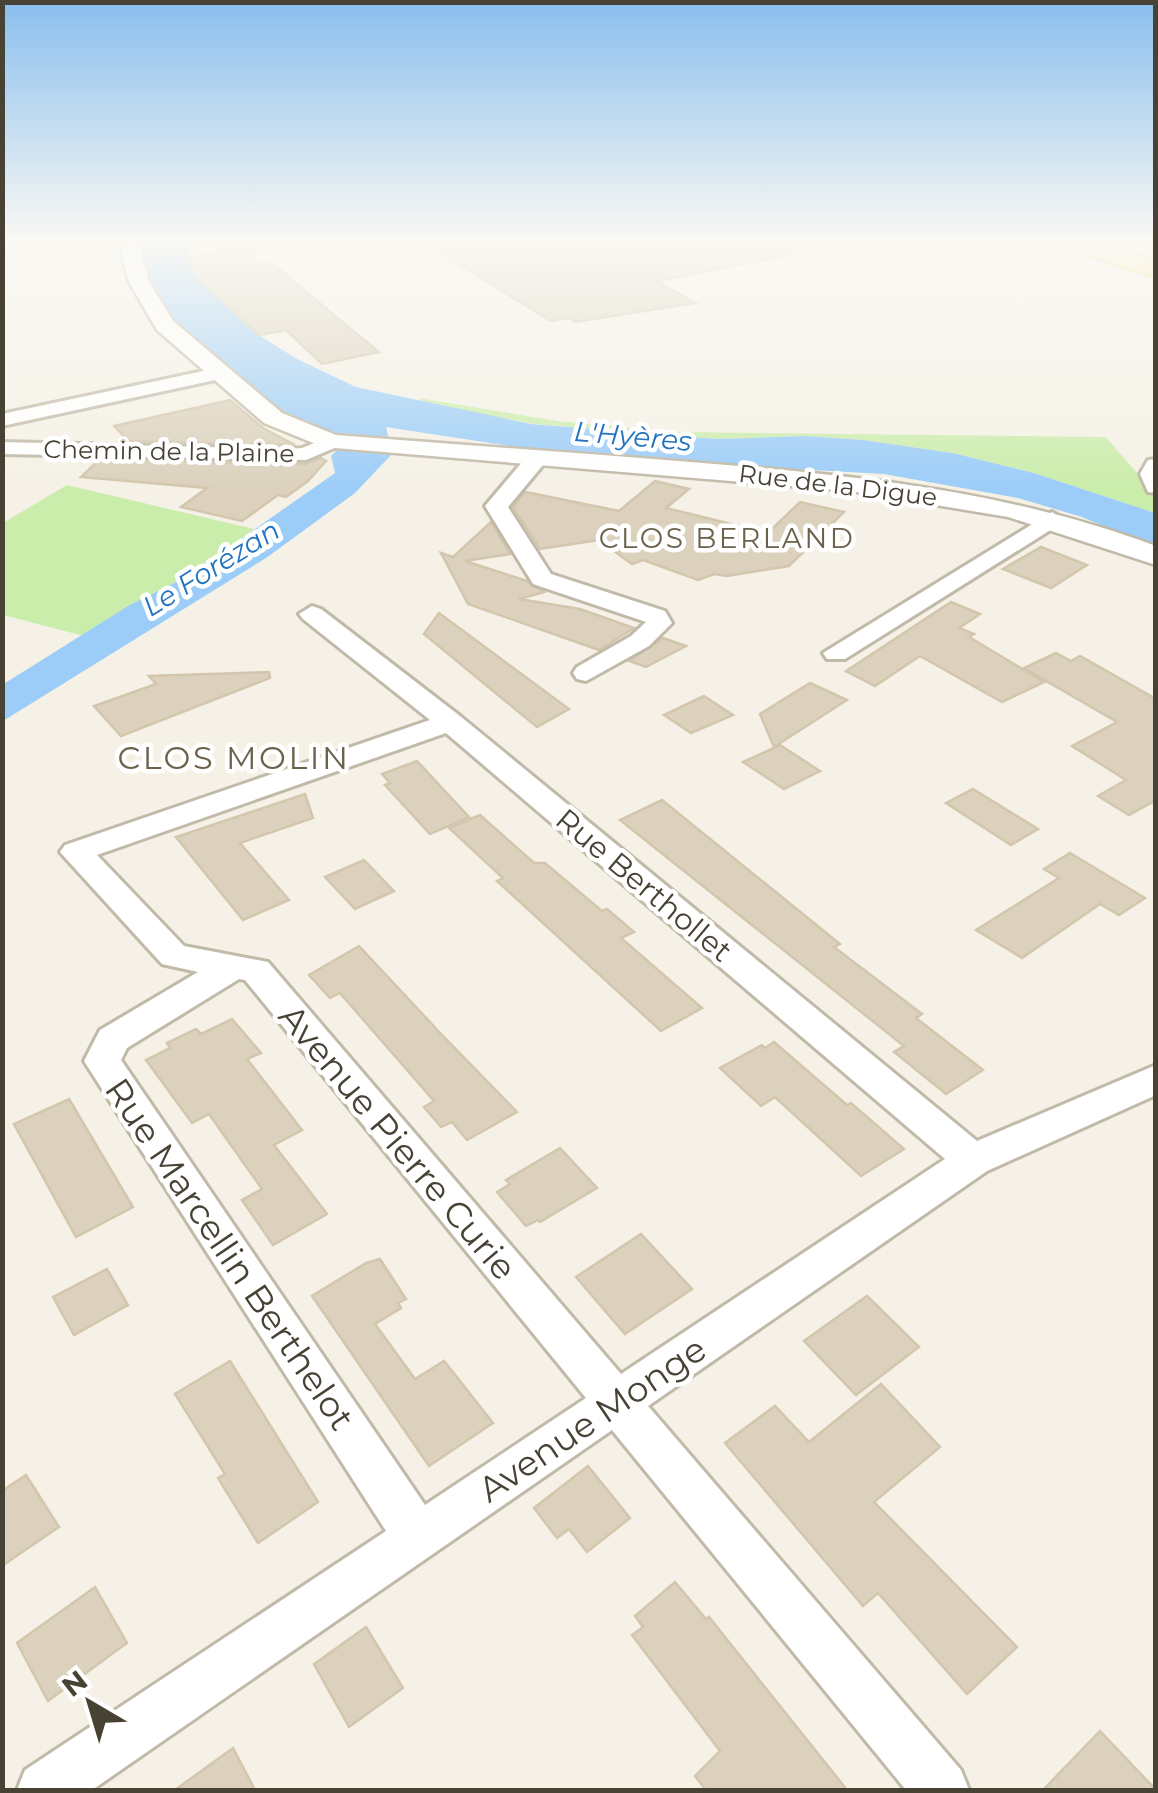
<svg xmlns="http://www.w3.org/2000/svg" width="1158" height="1793" viewBox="0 0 1158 1793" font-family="Montserrat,sans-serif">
	<rect width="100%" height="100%" fill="#f5f1e6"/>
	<g fill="#cbedab">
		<polygon points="418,398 557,421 679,432 1106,437 1155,494 1155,513 1034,473 953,453 863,440 804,436 717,439 534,424 427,404"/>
		<polygon points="67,485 254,529 188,576 128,606 84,636 3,615 3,523"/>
	</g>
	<path fill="#9ccdf8" d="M141,238H192L188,257L197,277L209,290L259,335L297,359L356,387L531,424L717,439L804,436L863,440L953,453L1034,473L1155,513V548L1082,517L1018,498L884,474L582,457L386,427L392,454L355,493L266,558L3,721L2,685L128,606L188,576L335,473L331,456L349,438C331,431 308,428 291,417C261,399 175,326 156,298C146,282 140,258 141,238Z"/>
	<g fill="#dbd1bd" stroke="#d3c6ad" stroke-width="2.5">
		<polygon points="216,238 252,238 255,265 270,262 379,352 322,364 286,330 259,335 196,277 188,257 218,253"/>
		<polygon points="416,238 802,238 803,252 657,281 695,303 575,322 569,318 551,321"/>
		<polygon points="230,400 263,428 295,445 119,441 124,436 114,426"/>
		<polygon points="321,458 326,461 308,481 286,497 278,495 242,521 181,507 207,488 81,477 99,460 306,464"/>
		<polygon points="655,481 689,489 666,508 768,533 800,502 844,512 789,566 727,576 714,574 698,580 643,560 632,564 599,540 540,549 513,507 525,492 619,511"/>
		<polygon points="491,522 510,554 465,561 527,581 544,592 519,599 580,609 634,628 599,650 468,604 441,553 453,557"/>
		<polygon points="1041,547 1087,565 1051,588 1003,569"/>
		<polygon points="951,602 980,614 959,628 974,634 969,637 1044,682 1002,702 920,656 875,686 846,671"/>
		<polygon points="439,613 569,709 537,727 424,634"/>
		<polygon points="663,638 686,646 646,667 629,661"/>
		<polygon points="1056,653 1071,661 1080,656 1156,699 1156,800 1129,815 1098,796 1126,780 1072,746 1117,722 1024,668"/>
		<polygon points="269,672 270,678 121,736 94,706 156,684 149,676"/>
		<polygon points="810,683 847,700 774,747 760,714"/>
		<polygon points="704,696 733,715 691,733 664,715"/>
		<polygon points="780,745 820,771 784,789 743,762"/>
		<polygon points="417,761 469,817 430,834 385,785 390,783 382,774"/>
		<polygon points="973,789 1038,829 1011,845 946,803"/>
		<polygon points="305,794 313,818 240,843 289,900 243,920 176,837"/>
		<polygon points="662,800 840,944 834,947 922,1014 916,1018 983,1070 946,1094 894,1052 904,1046 620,820"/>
		<polygon points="480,815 534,863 545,863 602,911 607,909 634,932 621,938 702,1008 661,1031 497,881 503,878 449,828"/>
		<polygon points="1070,853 1145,898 1119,915 1100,904 1022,958 976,930 1059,878 1044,869"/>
		<polygon points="364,860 394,891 355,909 325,877"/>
		<polygon points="359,946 442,1035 517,1112 467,1140 452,1122 441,1127 424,1107 434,1101 340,993 330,998 309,975"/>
		<polygon points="232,1019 261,1053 247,1059 302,1130 274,1145 327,1214 273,1245 242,1200 262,1189 209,1114 192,1123 146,1060 170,1048 167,1043 196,1029 201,1034"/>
		<polygon points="774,1042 847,1105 851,1103 904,1149 861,1176 775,1097 761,1106 720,1068 762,1045 765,1048"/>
		<polygon points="69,1099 133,1207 76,1237 14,1124"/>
		<polygon points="560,1148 597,1188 540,1222 538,1220 526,1226 497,1192 510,1184 506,1180"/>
		<polygon points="641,1234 692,1289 625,1334 576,1277"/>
		<polygon points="380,1259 406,1299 398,1303 401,1308 375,1324 415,1379 444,1361 493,1423 429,1466 312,1296 366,1263"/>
		<polygon points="107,1269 128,1305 74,1335 53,1297"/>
		<polygon points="867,1296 919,1347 856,1395 804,1341"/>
		<polygon points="230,1361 318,1502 258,1543 218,1478 225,1474 175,1394"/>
		<polygon points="881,1384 940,1447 874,1502 1017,1647 967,1694 878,1593 863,1606 725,1443 775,1406 809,1442"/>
		<polygon points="588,1466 630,1518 587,1552 569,1529 557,1538 534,1508"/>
		<polygon points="26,1475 59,1527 2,1566 2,1491"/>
		<polygon points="675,1582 706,1619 709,1617 847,1790 706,1790 695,1776 720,1751 632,1635 643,1627 635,1616"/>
		<polygon points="95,1587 127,1643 48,1701 17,1643"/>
		<polygon points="366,1627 403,1688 349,1727 314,1664"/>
		<polygon points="1100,1731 1156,1790 1043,1790"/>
		<polygon points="233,1748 255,1790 175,1790"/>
	</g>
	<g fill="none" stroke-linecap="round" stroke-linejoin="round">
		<defs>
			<g id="minor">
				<polygon points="222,367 229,369 229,377 2,426 2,414"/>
				<polygon points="332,436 342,442 339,446 306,460 2,454 2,442 288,449 302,448"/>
				<polygon points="537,453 548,459 508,507 551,574 665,611 672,623 649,646 586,681 577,679 573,673 577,667 631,636 646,622 533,584 530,579 485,506 529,454"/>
				<polygon points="1156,459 1156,493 1148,492 1140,474 1148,460"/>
				<polygon points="1052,512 1063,519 1060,524 845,659 827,659 823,653"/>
				<path d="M312,606L321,609L460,716L977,1141L1156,1065V1095L987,1171L648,1406L961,1770L969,1790H906L612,1430L92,1790H17L25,1770L386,1531L84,1061L100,1030L198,972L162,964L60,852L65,845L430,720L303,619L299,614ZM446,733L945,1159L621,1374L268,962L184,946L97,855ZM239,979L245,980L586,1398L425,1505L121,1060L127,1048Z"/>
			</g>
			<path id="tertiary" d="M124,238H143L141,253L149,282L173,321L282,413L336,435C450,444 564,452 678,461C841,474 1001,488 1156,546V565L1008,517L851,491L323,447L264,423L157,330L129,282L121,253Z"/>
			<polygon id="primary" points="1048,238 1085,238 1156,262 1156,277 1052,243"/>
		</defs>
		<use href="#minor" stroke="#c1baa8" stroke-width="6"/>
		<use href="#tertiary" stroke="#c1baa8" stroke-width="5"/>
		<use href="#primary" stroke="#f0cb59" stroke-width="5"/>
		<use href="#minor" fill="#fff" fill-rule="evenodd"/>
		<use href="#tertiary" fill="#fff" fill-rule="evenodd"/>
		<use href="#primary" fill="#ffe795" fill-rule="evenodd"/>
	</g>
	<linearGradient id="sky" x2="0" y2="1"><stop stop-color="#89beee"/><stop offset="0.49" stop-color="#faf9f4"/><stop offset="1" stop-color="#faf9f4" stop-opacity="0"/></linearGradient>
	<rect width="1158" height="489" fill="url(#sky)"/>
	<g text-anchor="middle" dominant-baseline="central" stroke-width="9" stroke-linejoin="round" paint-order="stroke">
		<g font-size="25" fill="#484235" stroke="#fff">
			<text transform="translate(169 451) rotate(1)">Chemin de la Plaine</text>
			<text transform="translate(838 485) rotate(7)">Rue de la Digue</text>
		</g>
		<g font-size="28" font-style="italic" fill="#2274c0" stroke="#fff">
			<text transform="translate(633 436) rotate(5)">L'Hyères</text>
			<text transform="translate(211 568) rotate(-32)">Le Forézan</text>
		</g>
		<g font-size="28" letter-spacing="2.5" fill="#6c614b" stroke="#fff">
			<text x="727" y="538">CLOS BERLAND</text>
		</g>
		<g font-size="30" fill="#484235" stroke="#fff">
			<text transform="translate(644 885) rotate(40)">Rue Berthollet</text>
		</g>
		<g font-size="32" letter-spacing="2.5" fill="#6c614b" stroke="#fff">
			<text x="234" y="757">CLOS MOLIN</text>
		</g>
		<g font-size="35" fill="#484235" stroke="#fff">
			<text transform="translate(398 1142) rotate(50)">Avenue Pierre Curie</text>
			<text transform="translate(230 1254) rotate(56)">Rue Marcellin Berthelot</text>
			<text transform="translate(592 1419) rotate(-34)">Avenue Monge</text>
		</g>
	</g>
	<rect width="1158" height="1793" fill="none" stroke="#484235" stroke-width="10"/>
	<g transform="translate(90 1703) rotate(322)" stroke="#ffffff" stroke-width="8" paint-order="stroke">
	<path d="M0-8L18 38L0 25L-18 38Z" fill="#484235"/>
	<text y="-15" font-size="28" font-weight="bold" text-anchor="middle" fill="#484235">N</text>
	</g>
</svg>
